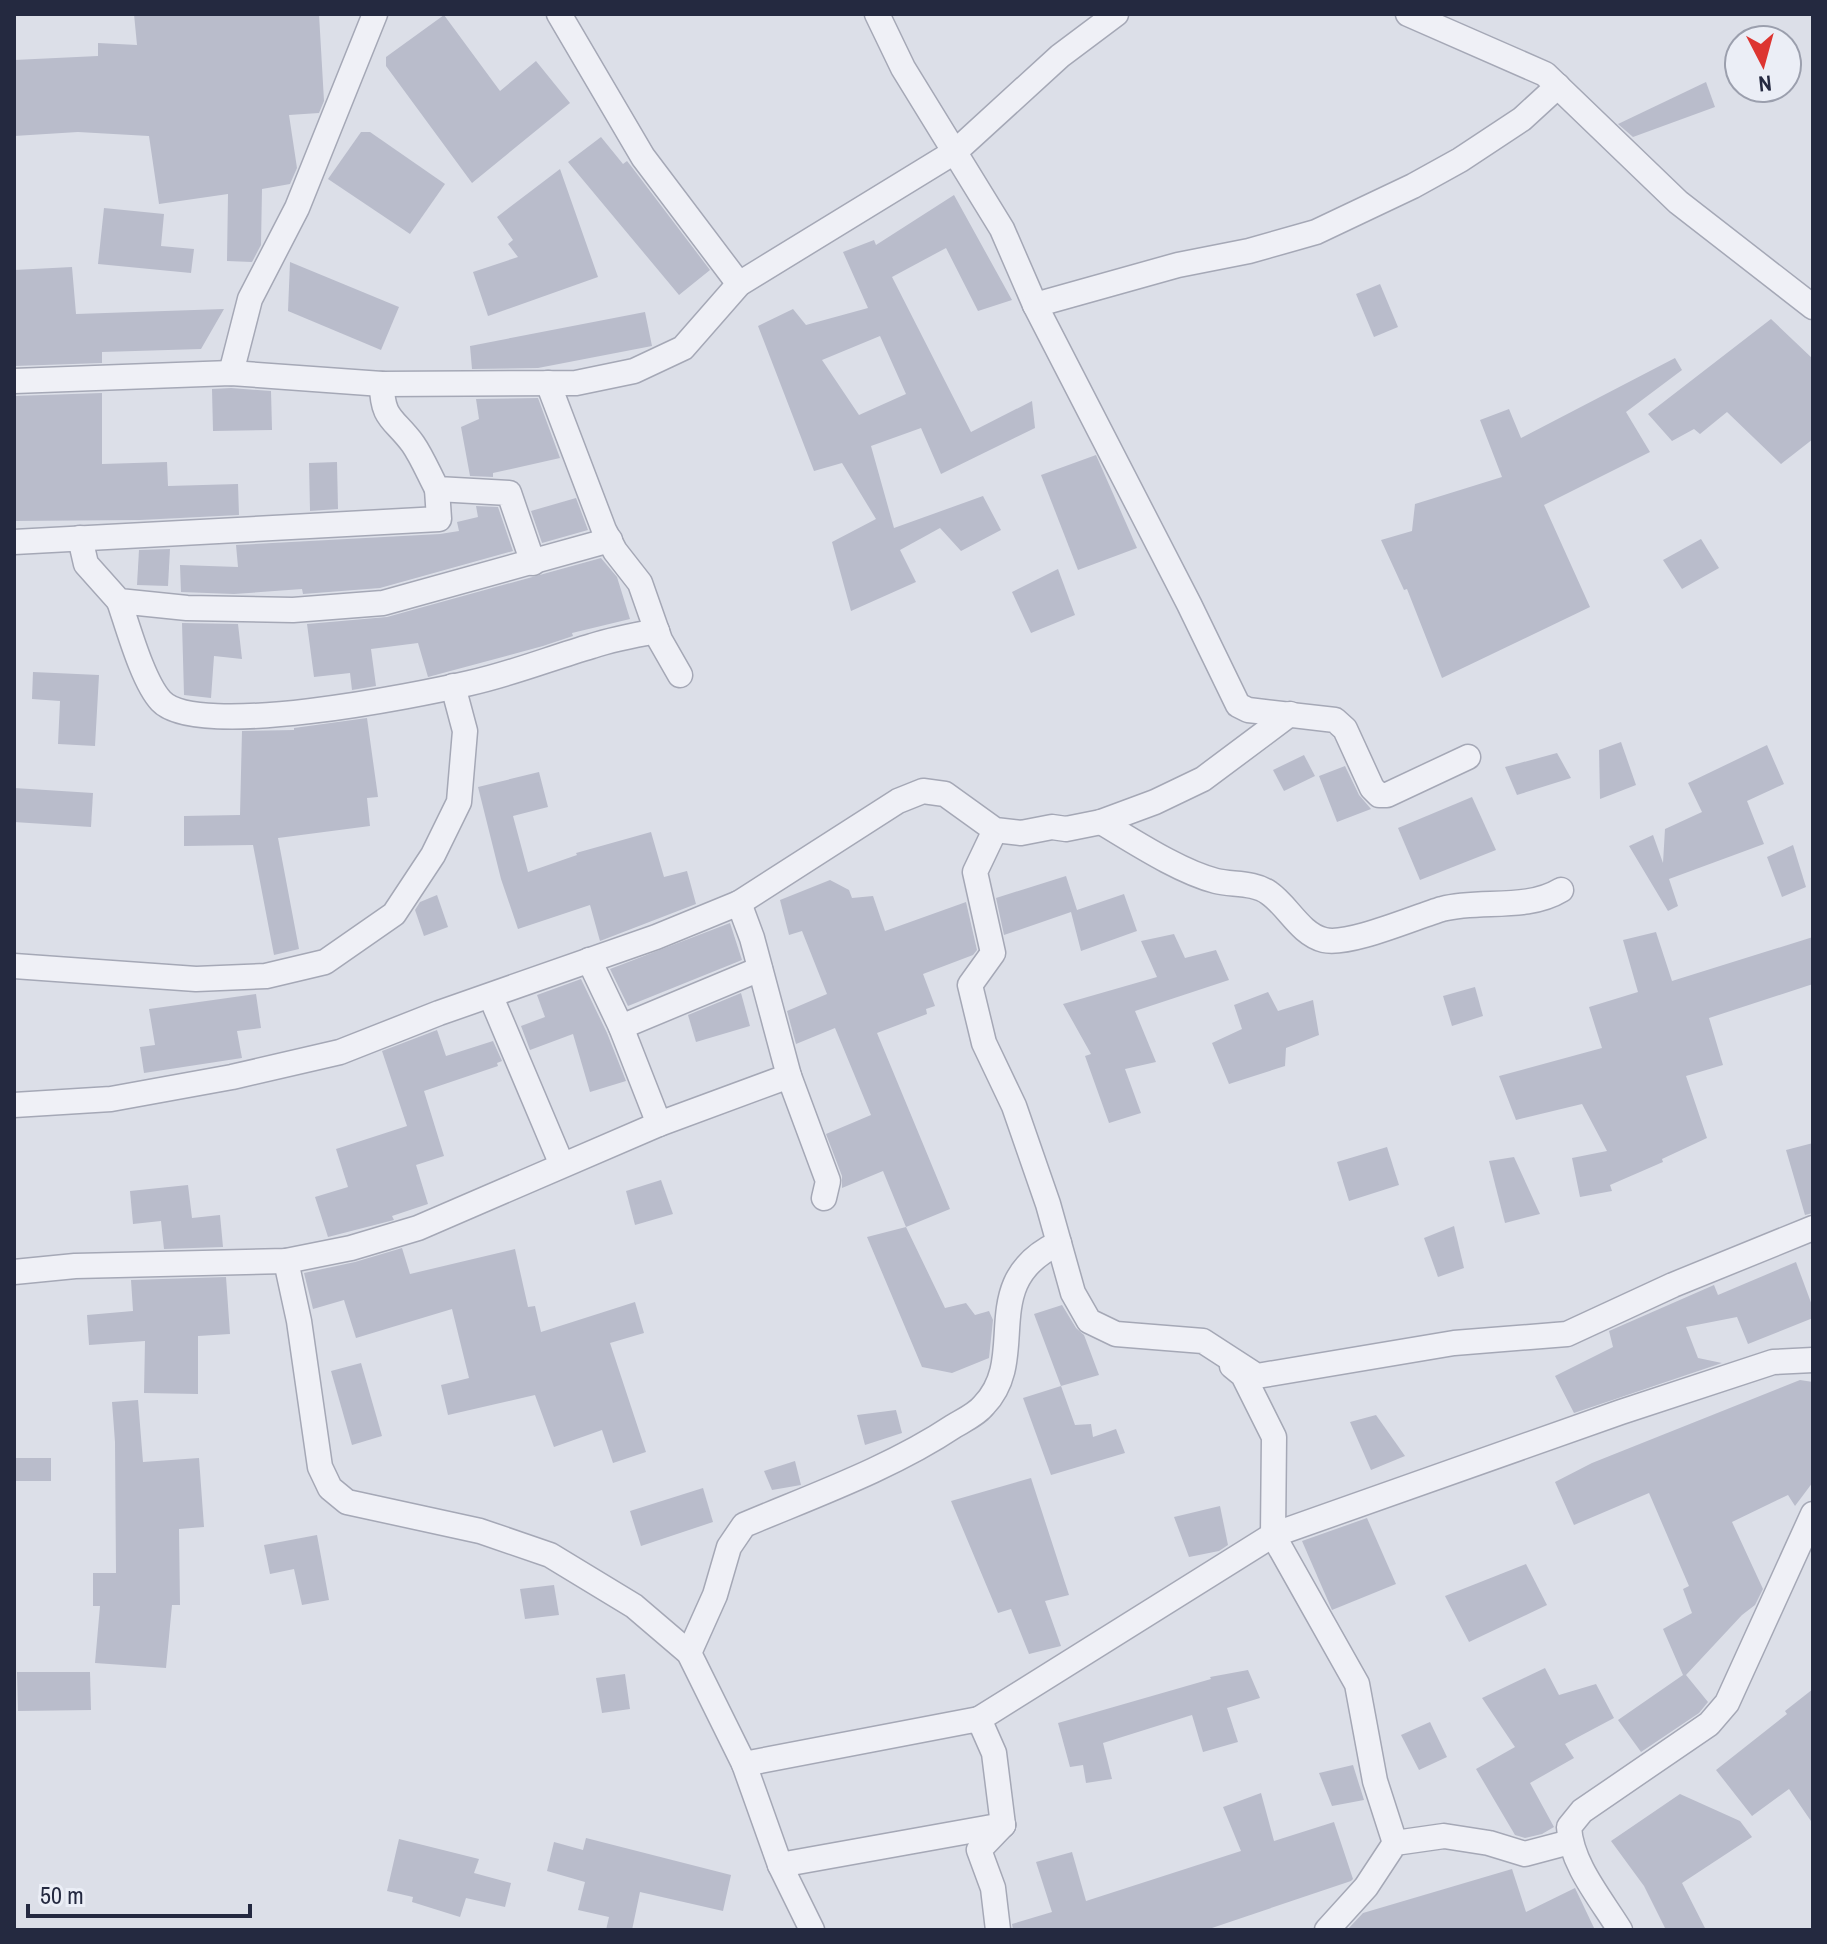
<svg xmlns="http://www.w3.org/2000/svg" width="1827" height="1944" viewBox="0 0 1827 1944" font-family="'Archivo Narrow',sans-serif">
	<rect width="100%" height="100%" fill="#dcdfe8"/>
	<g fill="#b9bccb" fill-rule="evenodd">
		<polygon points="134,14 319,14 324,101 319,113 289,115 297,168 290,184 262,189 261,245 252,262 227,261 228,194 159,204 149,136 78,132 14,136 14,60 98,56 98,43 137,45"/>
		<polygon points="444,15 500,91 536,61 570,103 472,183 386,66 386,57"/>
		<polygon points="1706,82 1715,107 1633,137 1618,124"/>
		<polygon points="361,132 370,132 445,184 410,234 328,179"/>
		<polygon points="601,137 623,164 627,161 631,166 710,270 679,295 568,162"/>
		<polygon points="560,169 598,277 488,316 473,272 518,257 508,244 513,240 497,217"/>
		<path d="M954,195L1012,300L978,311L946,248L892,277L971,432L1032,401L1035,428L941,474L921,428L871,446L894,528L983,496L1001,530L961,551L940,528L900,550L916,582L851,611L832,542L876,519L842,463L814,471L758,326L793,309L806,325L868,308L843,252L874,240L876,245ZM880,336L906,394L859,415L822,360Z"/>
		<polygon points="104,208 164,214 161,246 194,249 191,273 98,264"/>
		<polygon points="290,262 399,307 381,350 288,311"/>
		<polygon points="72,267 76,314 224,309 201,349 102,352 102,363 14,366 14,270"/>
		<polygon points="1380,284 1398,327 1374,337 1356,294"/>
		<polygon points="645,312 652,346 538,368 472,369 470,346"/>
		<polygon points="1771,319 1813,359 1813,439 1781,464 1727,412 1700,434 1694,429 1672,441 1648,414"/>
		<polygon points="1675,358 1682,370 1626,412 1650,452 1544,505 1590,607 1442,678 1407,589 1404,590 1381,540 1412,531 1415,504 1502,477 1480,420 1509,409 1521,438"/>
		<polygon points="231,388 271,391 272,430 213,431 212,389"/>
		<polygon points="102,393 102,464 167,462 168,486 238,484 239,515 140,520 14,521 14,396"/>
		<polygon points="538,398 560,458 493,473 493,477 470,476 461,427 479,419 476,399"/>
		<polygon points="1096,455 1137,548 1078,570 1041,475"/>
		<polygon points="337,462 338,509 310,511 309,463"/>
		<polygon points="576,498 588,530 542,543 531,511"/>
		<polygon points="476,506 498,507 513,551 380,588 303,594 302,589 234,594 181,592 180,565 238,567 236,545 440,534 459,531 457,522 478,517"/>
		<polygon points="1701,539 1719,568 1682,589 1663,560"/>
		<polygon points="170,549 168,586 137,585 139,550"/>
		<polygon points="601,558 617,577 630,619 572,633 573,636 543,646 428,677 418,643 371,649 376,686 352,690 350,673 314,677 307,624 387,617"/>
		<polygon points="1058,569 1075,615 1031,633 1012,592"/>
		<polygon points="182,623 238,624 242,659 214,656 211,698 184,695"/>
		<polygon points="33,672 99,675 95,746 58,744 60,701 32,699"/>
		<polygon points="367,718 378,797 367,798 370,826 278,838 299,949 274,955 253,845 184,846 184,816 240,815 242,731 294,730 294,728"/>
		<polygon points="1621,742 1636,785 1600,799 1599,750"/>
		<polygon points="1767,745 1784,784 1747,801 1764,844 1669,879 1678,906 1668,911 1629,846 1653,835 1663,863 1665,829 1702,812 1688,783"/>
		<polygon points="1557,753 1571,778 1517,795 1505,767"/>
		<polygon points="1304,755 1315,776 1284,791 1273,770"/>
		<polygon points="1345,766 1359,795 1371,809 1337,822 1319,776"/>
		<polygon points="539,772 548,807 513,816 528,872 577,855 576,853 651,832 664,877 687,871 696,904 600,941 590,905 518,929 501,879 478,787"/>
		<polygon points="14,788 93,793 91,827 14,822"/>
		<polygon points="1472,797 1496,850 1420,880 1398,828"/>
		<polygon points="1793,845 1806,887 1782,897 1767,857"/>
		<polygon points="1066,876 1077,910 1124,894 1137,931 1081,951 1071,912 1004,935 996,898"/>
		<polygon points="830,880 849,890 852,898 873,896 885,931 966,902 977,950 973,955 923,974 935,1006 926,1009 927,1014 877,1033 950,1209 906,1227 883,1171 842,1188 842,1176 826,1134 871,1115 835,1028 796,1044 787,1011 827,994 802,931 789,935 780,900"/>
		<polygon points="437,895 448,927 424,936 415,910 420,902"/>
		<polygon points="730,923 742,960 628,1006 610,969"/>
		<polygon points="1656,932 1672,981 1813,937 1813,984 1709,1018 1723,1065 1686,1076 1707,1138 1662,1159 1663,1162 1610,1185 1612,1191 1580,1197 1572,1158 1607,1151 1582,1104 1516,1120 1499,1076 1602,1048 1589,1007 1638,992 1623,940"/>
		<polygon points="1174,934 1185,958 1216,950 1229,980 1135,1011 1156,1062 1125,1069 1141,1113 1109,1123 1085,1056 1091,1054 1063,1004 1157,977 1141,941"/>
		<polygon points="581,979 607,1033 626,1081 590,1092 573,1034 530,1050 521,1026 545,1017 537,995"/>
		<polygon points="1475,987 1483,1016 1452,1026 1443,996"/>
		<polygon points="1268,992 1278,1011 1313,1000 1319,1035 1286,1048 1285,1066 1229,1084 1212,1043 1242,1029 1234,1005"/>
		<polygon points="741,993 750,1026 696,1042 688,1015"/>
		<polygon points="256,994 261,1028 237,1031 242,1058 144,1073 140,1047 155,1045 149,1009"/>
		<polygon points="437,1030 446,1056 493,1041 502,1061 497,1063 498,1066 424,1091 444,1156 416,1165 428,1204 392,1216 394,1220 328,1237 315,1197 348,1187 336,1149 407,1126 382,1051"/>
		<polygon points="1813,1143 1813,1213 1805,1215 1786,1150"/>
		<polygon points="1387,1147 1399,1185 1349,1201 1337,1162"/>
		<polygon points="1514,1157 1540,1214 1505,1223 1489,1161"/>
		<polygon points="661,1180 673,1214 635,1225 626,1191"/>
		<polygon points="188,1185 192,1218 220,1215 223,1247 164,1249 161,1221 133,1224 130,1191"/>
		<polygon points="1454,1226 1464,1268 1438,1277 1424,1238"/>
		<polygon points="906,1227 945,1308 966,1303 975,1315 989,1311 993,1320 989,1358 952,1373 922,1367 867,1237"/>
		<polygon points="402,1248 410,1274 515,1249 528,1307 535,1306 541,1332 635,1302 644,1333 610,1343 646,1452 613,1463 602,1430 554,1447 535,1395 448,1415 441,1385 469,1378 452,1309 356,1338 344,1300 313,1309 304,1273 355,1262"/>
		<polygon points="1796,1262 1813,1308 1813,1318 1748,1344 1737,1317 1686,1327 1698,1358 1722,1363 1574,1413 1555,1376 1613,1347 1609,1331 1714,1285 1718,1295"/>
		<polygon points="226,1277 230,1334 198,1336 198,1394 144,1393 145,1341 89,1345 87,1315 133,1311 131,1280"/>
		<polygon points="1062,1305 1076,1328 1084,1335 1099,1375 1061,1386 1034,1314"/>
		<polygon points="361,1363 382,1436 352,1445 331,1371"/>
		<polygon points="1800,1380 1813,1382 1813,1482 1795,1506 1788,1495 1732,1522 1763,1589 1755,1605 1742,1615 1686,1675 1708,1702 1699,1713 1641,1752 1618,1720 1683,1675 1663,1629 1692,1613 1683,1589 1689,1586 1649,1493 1574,1525 1555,1482 1592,1463"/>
		<polygon points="1061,1386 1075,1425 1091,1424 1093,1437 1116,1429 1125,1453 1051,1475 1023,1398"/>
		<polygon points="138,1400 143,1462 199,1458 204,1527 179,1529 180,1605 172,1605 166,1668 95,1663 100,1606 93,1606 93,1573 116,1573 115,1442 112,1402"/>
		<polygon points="896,1410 902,1433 865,1445 857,1415"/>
		<polygon points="1376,1415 1405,1456 1371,1470 1350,1422"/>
		<rect x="14" y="1458" width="37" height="23"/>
		<polygon points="795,1461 801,1485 772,1490 764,1471"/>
		<polygon points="1031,1478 1069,1595 1045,1601 1061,1646 1029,1654 1011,1609 998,1613 951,1501"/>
		<polygon points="703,1488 713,1522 641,1546 630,1511"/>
		<polygon points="1220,1506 1228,1545 1219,1551 1189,1557 1174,1517"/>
		<polygon points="1367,1518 1396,1584 1332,1610 1302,1541"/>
		<polygon points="317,1535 329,1600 302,1605 294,1569 270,1574 264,1545"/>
		<polygon points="1526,1564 1547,1605 1469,1642 1445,1596"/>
		<polygon points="554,1585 559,1615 525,1619 520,1589"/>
		<polygon points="1545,1668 1559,1695 1596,1684 1614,1718 1565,1744 1574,1758 1530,1783 1554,1827 1542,1834 1525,1838 1515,1835 1476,1769 1515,1747 1482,1698"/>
		<polygon points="1248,1670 1260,1698 1227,1708 1238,1742 1203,1752 1192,1715 1103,1743 1112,1779 1086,1783 1083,1765 1070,1767 1058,1723 1211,1679 1210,1677"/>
		<polygon points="17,1672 90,1672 91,1710 18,1711"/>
		<polygon points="625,1674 630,1709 602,1713 596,1678"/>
		<polygon points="1813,1689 1813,1824 1789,1789 1752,1816 1716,1770 1787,1714 1785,1711"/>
		<polygon points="1430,1722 1447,1757 1419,1770 1401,1735"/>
		<polygon points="1353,1765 1364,1800 1332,1806 1319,1773"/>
		<polygon points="1261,1793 1274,1841 1334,1822 1353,1879 1351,1881 1206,1930 1013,1930 1012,1924 1052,1912 1036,1862 1072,1852 1086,1901 1241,1851 1223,1807"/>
		<polygon points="1680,1794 1740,1821 1752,1837 1682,1883 1706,1930 1666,1930 1644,1886 1611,1841"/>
		<polygon points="586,1838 731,1875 723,1911 640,1892 632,1930 606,1930 609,1917 578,1910 585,1882 547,1871 554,1842 583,1850"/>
		<polygon points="399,1839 479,1859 474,1873 511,1883 505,1907 466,1898 460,1917 412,1902 413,1897 387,1891"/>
		<polygon points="1512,1869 1526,1912 1575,1888 1595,1930 1347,1930 1363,1913"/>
	</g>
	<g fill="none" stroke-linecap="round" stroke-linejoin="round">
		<defs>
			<g id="minor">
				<polyline points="559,14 643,157 739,284"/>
				<polyline points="877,14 903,68 1002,229 1035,305 1189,604 1238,705 1248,710 1335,720 1345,729 1372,788 1379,795 1387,795 1468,757"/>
				<polyline points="1408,14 1545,74 1678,202 1813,307"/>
				<polyline points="1035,305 1178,265 1249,251 1316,232 1413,186 1460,160 1522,119 1558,86"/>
				<polyline points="231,373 250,299 297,208 375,14"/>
				<polyline points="14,381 231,373 382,384 576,383 634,371 683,348 739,284 956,151 1060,56 1116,14"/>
				<polyline points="548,383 604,530 615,551 640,583 660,640 680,675"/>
				<path d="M382,384C382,420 394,418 413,444C422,457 429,474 437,489L509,493L533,563"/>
				<polyline points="80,538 86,564 119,601 187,608 293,610 383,603 610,540"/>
				<polyline points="14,542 439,519 437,489"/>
				<path d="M119,601C128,627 143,682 161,701C197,740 418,695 470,683C511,674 551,658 592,646C613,639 635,635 657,631"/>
				<path d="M1101,822C1133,841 1180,872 1216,881C1232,885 1254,882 1269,893C1288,906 1300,934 1324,940C1349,946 1415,917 1442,909C1481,899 1526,911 1561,890"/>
				<polyline points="995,830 975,872 993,953 970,985 984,1043 1014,1106 1048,1204 1073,1293 1089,1321 1116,1334 1203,1341 1257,1376 1454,1343 1567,1334 1673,1285 1813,1228"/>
				<polyline points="589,960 621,1027 659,1124"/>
				<polyline points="14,966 196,979 266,976 325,962 394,914 433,855 459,802 465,731 453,686"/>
				<polyline points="491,997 562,1165"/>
				<polyline points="621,1027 760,969"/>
				<polyline points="789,1076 828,1181 824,1198"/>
				<polyline points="14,1105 111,1099 232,1077 340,1052 439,1013 656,937 739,903 898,801 923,791 945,794 995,830 1021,833 1052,827 1066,829 1101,822 1155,802 1203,779 1290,714"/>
				<polyline points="286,1261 299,1321 320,1467 330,1488 347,1502 480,1531 550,1555 634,1606 689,1653 744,1764 780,1865 812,1930"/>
				<polyline points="14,1272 75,1266 286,1261 351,1248 418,1228 659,1124 789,1076 752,938 739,903"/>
				<polyline points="1232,1366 1243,1375 1274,1437 1273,1535 1357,1684 1375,1781 1395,1843"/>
				<path d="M689,1653L715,1595L729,1547L744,1525C815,1495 891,1468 954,1426C964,1420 977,1414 984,1405C1031,1356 975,1282 1059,1243"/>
				<polyline points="979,1719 1273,1535 1621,1412 1773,1362 1813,1360"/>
				<polyline points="744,1764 979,1719 994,1753 1003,1825"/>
				<polyline points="780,1865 1003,1825"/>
				<polyline points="998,1930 993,1888 979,1850 1003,1825"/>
				<polyline points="1327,1930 1366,1887 1395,1843 1444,1836 1489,1843 1525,1854 1570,1842"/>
				<path d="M1620,1930C1601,1899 1571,1864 1569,1827L1582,1811L1709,1724L1727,1703L1813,1514"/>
			</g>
		</defs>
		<use href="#minor" stroke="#a5a8b6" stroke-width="27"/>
		<use href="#minor" stroke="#eff0f6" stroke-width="24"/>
	</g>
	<rect width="1827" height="1944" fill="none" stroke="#242940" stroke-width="32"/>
	<g transform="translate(1763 64) rotate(174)"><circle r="38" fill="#ebeef6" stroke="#9b9fad" stroke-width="2"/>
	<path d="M0-6L14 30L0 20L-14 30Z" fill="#dd3531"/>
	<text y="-12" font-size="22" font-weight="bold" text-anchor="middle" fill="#242940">N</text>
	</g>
	<path d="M28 1904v12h222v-12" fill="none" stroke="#242940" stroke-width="4"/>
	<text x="40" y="1904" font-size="24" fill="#242940" stroke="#ebeef6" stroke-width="6" paint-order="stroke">50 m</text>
</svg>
